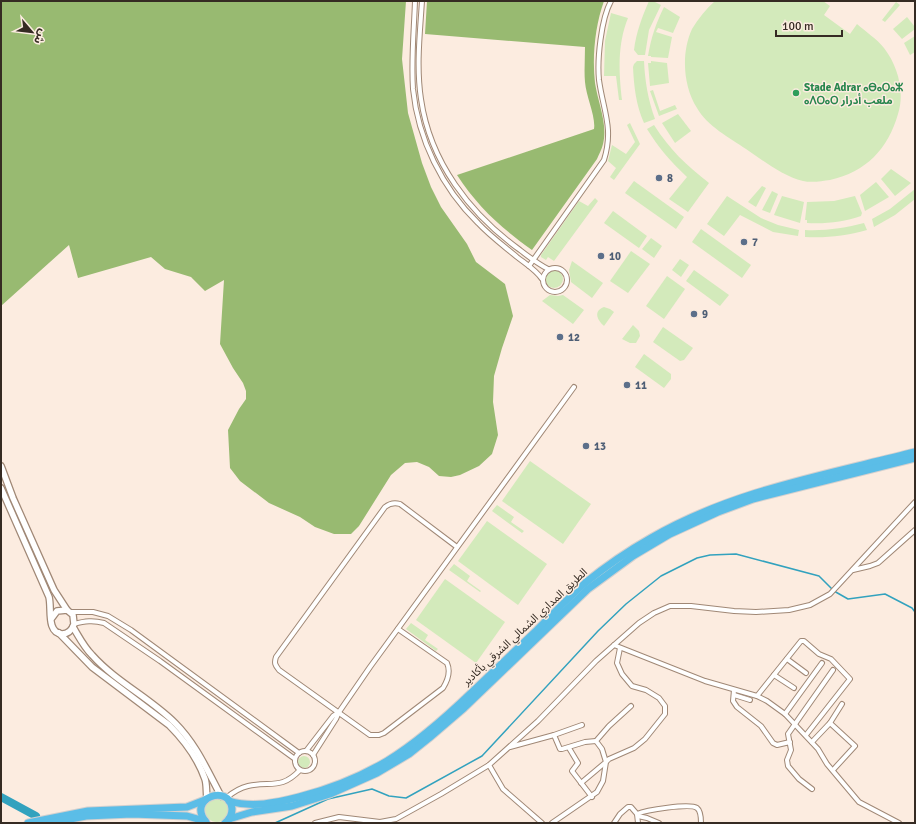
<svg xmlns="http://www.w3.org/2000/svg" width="916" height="824" viewBox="0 0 916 824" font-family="Signika,'Noto Sans Arabic','Noto Sans Tifinagh',sans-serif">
	<rect width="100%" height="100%" fill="#fcece0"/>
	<g fill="#d3eabb">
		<path d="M649,1H653L661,5L649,30L645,55H638L634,50C636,33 642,17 649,1Z"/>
		<path d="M715,1H823L830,6L824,15L850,34L857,24C866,32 877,39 884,48C898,66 905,92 898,114C888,149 866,172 830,180C822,181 812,183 803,181C782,176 764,161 746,149C730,138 707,126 697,108C683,86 681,53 692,29C698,19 706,9 715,1Z"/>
		<polygon points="896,2 900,5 885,22 882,20"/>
		<path d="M664,7L680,17L673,33L658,28L656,32L672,37L668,58L651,57V56H648C651,38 656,23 664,7Z"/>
		<path d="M611,13L628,18C617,45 619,73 622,100H619L616,76H604L605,41Z"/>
		<polygon points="907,17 915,27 915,29 902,39 893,29"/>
		<polygon points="915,36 915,52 910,55 904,43"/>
		<path d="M637,61H644C645,82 648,99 655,119L644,123C636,105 634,87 633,67L634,64Z"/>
		<polygon points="651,61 667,63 669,83 650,86 648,63 651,63"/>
		<polygon points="653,90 660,111 675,105 677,109 659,116 650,91"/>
		<polygon points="678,114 691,131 675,143 662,123"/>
		<polygon points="630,123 640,144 614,180 610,177 616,168 608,161 612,145 626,154 635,142 627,125"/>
		<path d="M654,125C670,150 686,165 709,183L688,212L669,199L687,177C671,162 658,147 647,129Z"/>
		<polygon points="891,169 911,183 895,196 881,179"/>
		<polygon points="634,181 684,217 676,229 625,193"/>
		<polygon points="876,182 889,197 865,211 860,195"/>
		<polygon points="762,186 766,188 756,207 748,202"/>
		<polygon points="915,189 915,199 895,215 874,227 872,219 890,209"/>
		<polygon points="772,191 778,194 770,213 762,210"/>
		<polygon points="727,196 761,218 778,225 799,230 798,236 773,232 740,215 724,236 707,224"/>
		<polygon points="782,196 804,202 800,223 774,215"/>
		<path d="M855,196L862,213L861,216C844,222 826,224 807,223V220H805L807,202L834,201Z"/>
		<polygon points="595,198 598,201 554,261 548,257 546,260 541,257 541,255 579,201 588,206"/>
		<polygon points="613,211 647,236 639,248 604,223"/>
		<path d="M864,223L867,230C846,236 827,238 805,237V230C825,231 845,228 864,223Z"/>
		<polygon points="701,229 751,265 742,278 692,242"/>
		<polygon points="651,238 662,246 654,258 642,249"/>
		<polygon points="631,251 650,264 628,293 610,281"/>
		<polygon points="680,259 689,265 681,277 672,270"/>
		<polygon points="572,261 603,283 592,298 571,282 569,270"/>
		<circle cx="554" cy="279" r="9"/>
		<polygon points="694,270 729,295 720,306 686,281"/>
		<polygon points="667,276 685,289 664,319 646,306"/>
		<polygon points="550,295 558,296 563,295 584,310 573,324 542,301"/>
		<path d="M604,307L610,309L614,312L604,326C597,320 593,311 604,307Z"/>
		<polygon points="633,325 639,331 640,336 636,343 630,343 622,339"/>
		<polygon points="663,327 693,348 684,360 680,361 653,342"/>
		<polygon points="644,354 671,374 671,379 664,388 635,367"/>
		<polygon points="530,461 591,504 563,544 502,501"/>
		<polygon points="497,505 514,517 511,522 524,531 522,533 492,511"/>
		<polygon points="487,521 547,564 518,605 458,561"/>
		<polygon points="454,564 470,576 467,581 481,591 480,592 449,570"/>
		<polygon points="445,579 505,622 476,663 416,620"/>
		<polygon points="411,623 428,635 425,640 438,649 436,651 406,629"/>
		<circle cx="304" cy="762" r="6"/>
		<circle cx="217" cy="810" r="12"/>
	</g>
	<g fill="#98ba71">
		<polygon points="1,1 406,1 402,59 408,113 422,163 431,187 441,207 467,244 476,262 505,284 513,316 502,348 494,376 493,402 498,435 492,454 479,466 460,475 451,477 439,476 429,467 417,462 405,463 391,475 359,526 351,534 334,534 315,527 300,517 269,503 240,481 230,468 228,430 239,409 246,399 246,391 243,383 233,368 220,344 224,280 205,291 191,277 165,269 151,257 78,278 69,245 1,306"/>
		<path d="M427,1H604C595,26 592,57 595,83C598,103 608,124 603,144C602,149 599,154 597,159L532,250C501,228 478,207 457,175L594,129C596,117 586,96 585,82C584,71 585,59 585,47L425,34Z"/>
	</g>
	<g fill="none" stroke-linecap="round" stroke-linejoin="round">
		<polyline stroke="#32a2be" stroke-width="1.5" points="275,823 328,799 372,789 389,796 406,798 482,756 598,631 626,604 661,576 697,558 710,555 736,554 819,576 834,591 848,599 885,594 912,608 915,612"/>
		<polyline stroke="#32a2be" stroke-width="8" points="1,797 36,816"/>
		<defs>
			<g id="street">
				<path d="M415,1C414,30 411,60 413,89C418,139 442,188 478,223C490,236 504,246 517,257C526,264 536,270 542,279"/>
				<path d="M422,1C420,33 416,66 421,99C430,162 470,214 520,250C529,257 538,264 548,269"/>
				<path d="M529,266L604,160C614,128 603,110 599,80C597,60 601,19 611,1"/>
				<circle cx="555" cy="280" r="12"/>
				<polyline points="853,570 870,566 878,563 915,530"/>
				<polyline points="70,612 93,612 108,616 131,630 299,753"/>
				<path d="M74,624C85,621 93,620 104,623L160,661L295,759"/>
				<path d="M398,629L447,663C451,672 448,680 443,688L384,733L379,735H370L279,670C275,665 274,663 276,657L385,507C390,503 394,502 400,504L457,547"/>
				<polyline points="614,645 705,681 757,696 767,701 785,714 818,749 827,764 859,802 899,823"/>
				<polyline points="787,659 806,673"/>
				<polyline points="774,675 794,688"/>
				<polyline points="734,690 733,701 737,707 761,726 773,743 777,745 790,742"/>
				<polyline points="734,695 750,700"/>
				<polyline points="757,696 801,641 804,641 819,654 831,659 850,679 806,735"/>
				<polyline points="785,714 822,663"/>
				<polyline points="830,723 855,746 833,770"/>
				<polyline points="554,735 582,725"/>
				<polyline points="812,742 830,723 842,704"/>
				<polyline points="510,747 554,735 560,749 562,749 585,742 596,741"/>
				<polyline points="569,748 578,763 572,771 592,797"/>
				<circle cx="305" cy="761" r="10"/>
				<polyline points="306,751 333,716 339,712"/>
				<polyline points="313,755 336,719 339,712 370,667 574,387"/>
				<polyline points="489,765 503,789 542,823"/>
				<polyline points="581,783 606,762 602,749 596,741 609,726 631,706"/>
				<polyline points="812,789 799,779 788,766 787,760 791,750 788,734 833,670"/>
				<path d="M226,798C232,793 239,788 248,786C271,781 281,790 300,770"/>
				<path d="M637,814C646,810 690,803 697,808C701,811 701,818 701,823"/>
				<polyline points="638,816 647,818 659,823"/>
				<polyline points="315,823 339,817 380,822 396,819 441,794 489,765 538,721 596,661 639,623 654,613 670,606 691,606 734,611 756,612 789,610 810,605 830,594 915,502"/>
				<polyline points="552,823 597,792 603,781 606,762 609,759 634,748 645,739 665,714 665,706 659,698 646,690 632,686 622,674 617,663 620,648"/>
				<polyline points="614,823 620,814 628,807 631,807 637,814 638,823"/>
			</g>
			<g id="secondary">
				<polyline points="1,466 13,498 54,590 67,610"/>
				<path d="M1,488L49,597C52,608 46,633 62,634C68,634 72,630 74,624L73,615L67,610L57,611L51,619"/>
				<path d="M73,627C79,637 84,647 92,655C116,682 150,698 175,723C196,744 207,770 221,796"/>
				<path d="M59,633L92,667L169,725C184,740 198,759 205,779C207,785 206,792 207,798"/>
			</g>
			<g id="highway">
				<path d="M229,801C252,808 276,803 299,797C330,789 360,777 387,761C418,742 445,718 471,693C493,672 515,651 537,630C553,614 568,598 585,583C606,566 628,551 651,538C732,491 825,475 915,452"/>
				<polyline points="229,819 252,812 292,806 330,794 377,773 409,754 429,738 464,708 588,589 633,556 670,534 718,512 753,499 915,458"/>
				<path d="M206,822C186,798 230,783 232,809C232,815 229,820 225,823"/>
				<polyline points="28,823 88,811 187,807 205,800"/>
				<polyline points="50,823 86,816 132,814 187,816 205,821"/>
			</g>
		</defs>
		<use href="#street" stroke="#a08876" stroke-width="6"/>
		<use href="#secondary" stroke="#a08876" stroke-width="8"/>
		<use href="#highway" stroke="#d3d0cf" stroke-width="9"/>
		<use href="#street" stroke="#fff" stroke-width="4"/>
		<use href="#secondary" stroke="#fff" stroke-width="5.5"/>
		<use href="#highway" stroke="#5bbde7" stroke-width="7"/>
	</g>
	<circle fill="#2e9e5b" stroke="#fcece0" stroke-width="1.5" cx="796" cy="93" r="4"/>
	<g fill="#5c6f8a" stroke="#fcece0" stroke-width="1.5">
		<circle cx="659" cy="178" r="4"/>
		<circle cx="744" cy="242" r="4"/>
		<circle cx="601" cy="256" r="4"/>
		<circle cx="694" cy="314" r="4"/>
		<circle cx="560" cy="337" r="4"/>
		<circle cx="627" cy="385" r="4"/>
		<circle cx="586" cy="446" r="4"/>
	</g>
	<g text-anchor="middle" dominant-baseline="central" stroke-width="3" stroke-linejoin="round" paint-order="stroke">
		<g font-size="11" font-weight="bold" fill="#27864d" stroke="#fcece0" text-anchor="start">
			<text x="804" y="87">Stade Adrar ⴰⴱⴰⵔⴰⵣ<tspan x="804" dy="13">ⴰⴷⵔⴰⵔ ملعب أدرار</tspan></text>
		</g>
		<g font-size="11" font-weight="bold" fill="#4e5e75" stroke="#fcece0" text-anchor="start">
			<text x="667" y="178">8</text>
			<text x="752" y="242">7</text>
			<text x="609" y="256">10</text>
			<text x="702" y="314">9</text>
			<text x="568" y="337">12</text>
			<text x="635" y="385">11</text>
			<text x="594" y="446">13</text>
		</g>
		<g font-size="11" fill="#352b23" stroke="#fcece0">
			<text transform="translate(525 627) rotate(-43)">الطريق المداري الشمالي الشرقي بأكادير</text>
		</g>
	</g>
	<rect width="916" height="824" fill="none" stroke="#352b23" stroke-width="4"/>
	<g transform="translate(32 32) rotate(118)" stroke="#fcece0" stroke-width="3" paint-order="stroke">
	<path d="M0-3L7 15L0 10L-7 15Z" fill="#352b23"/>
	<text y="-6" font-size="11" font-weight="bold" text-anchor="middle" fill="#352b23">ش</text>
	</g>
	<path d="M776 30v6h66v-6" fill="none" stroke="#352b23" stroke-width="2"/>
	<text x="782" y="30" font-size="12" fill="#352b23" stroke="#fcece0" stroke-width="3" paint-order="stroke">100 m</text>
</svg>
